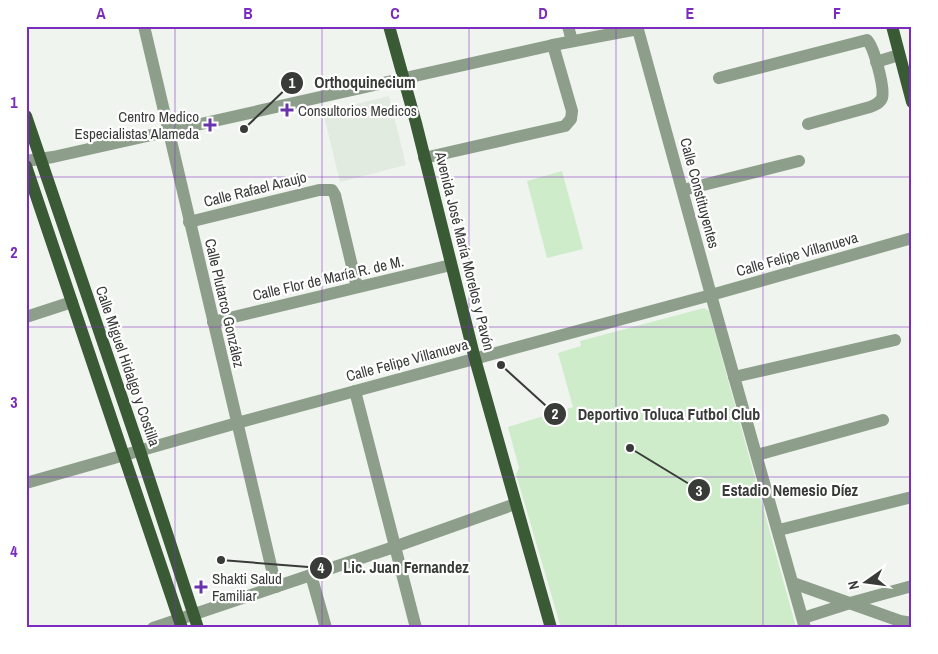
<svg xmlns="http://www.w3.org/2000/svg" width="938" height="654" viewBox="0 0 938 654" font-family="'Archivo Narrow',sans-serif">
	<rect width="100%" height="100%" fill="#f0f4ef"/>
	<polygon fill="#e2ebe0" points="389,96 406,165 340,182 323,112"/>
	<g fill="#ceecca">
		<polygon points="562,171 583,249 547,258 527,181"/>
		<polygon points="704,308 709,311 796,627 561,628 516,474 519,468 508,427 573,407 558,353 581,346 580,341"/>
	</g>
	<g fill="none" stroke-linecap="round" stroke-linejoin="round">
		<g stroke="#8d9f8a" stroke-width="12">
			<polyline points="144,26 276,587"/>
			<polyline points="568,26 572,41"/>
			<polyline points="637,26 711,295 805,628"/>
			<polyline points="876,62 899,55"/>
			<path d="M719,78L867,40C874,47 885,88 882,98C880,103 875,105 870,107L808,124"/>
			<polyline points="424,158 565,126 571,119 572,111 553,45"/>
			<polyline points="26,161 53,157 553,45 638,29"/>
			<polyline points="683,190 799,161"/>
			<polyline points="189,222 319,190 332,190 335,195 357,287"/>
			<polyline points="26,317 72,302"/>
			<polyline points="213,322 451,265"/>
			<polyline points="734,377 895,340"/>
			<polyline points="355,391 416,628"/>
			<polyline points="757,455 883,420"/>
			<polyline points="26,483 237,423 711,295 912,238"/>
			<polyline points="779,530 912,497"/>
			<polyline points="311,575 326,628"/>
			<polyline points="793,583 900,621 912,623"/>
			<polyline points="803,618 850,603 912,586"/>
			<polyline points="153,628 394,547 515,504"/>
		</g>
		<g stroke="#3a5a36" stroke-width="12">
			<polyline points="389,26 416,123 475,359 551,628"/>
			<polyline points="892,26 912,102"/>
			<polyline points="26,116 140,451 198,628"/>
			<polyline points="26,166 182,628"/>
		</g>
	</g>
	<path fill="none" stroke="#7b2cbf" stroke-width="1" stroke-opacity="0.55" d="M175,26V628M322,26V628M469,26V628M616,26V628M763,26V628M26,177H912M26,327H912M26,477H912"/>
	<g fill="#6834ab" stroke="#fff" stroke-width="2">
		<path d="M284.5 102.5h5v5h5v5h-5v5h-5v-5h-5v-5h5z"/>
		<path d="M207.5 117.5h5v5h5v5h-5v5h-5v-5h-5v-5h5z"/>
		<path d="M198.5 579.5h5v5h5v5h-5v5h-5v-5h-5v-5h5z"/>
	</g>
	<g text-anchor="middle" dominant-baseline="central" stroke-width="4.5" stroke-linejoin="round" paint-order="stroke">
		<g font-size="15" fill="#393b39" stroke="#fff" text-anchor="start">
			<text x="298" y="110">Consultorios Medicos</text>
			<text x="199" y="116" text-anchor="end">Centro Medico<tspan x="199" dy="17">Especialistas Alameda</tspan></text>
			<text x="212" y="578">Shakti Salud<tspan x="212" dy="17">Familiar</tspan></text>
		</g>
		<g font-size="15" fill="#393b39" stroke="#fff">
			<text transform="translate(255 189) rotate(-14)">Calle Rafael Araujo</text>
			<text transform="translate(700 193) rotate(75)">Calle Constituyentes</text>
			<text transform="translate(465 251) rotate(76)">Avenida José María Morelos y Pavón</text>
			<text transform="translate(797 254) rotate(-16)">Calle Felipe Villanueva</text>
			<text transform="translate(328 278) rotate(-13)">Calle Flor de María R. de M.</text>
			<text transform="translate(225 303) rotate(77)">Calle Plutarco González</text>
			<text transform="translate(407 360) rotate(-15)">Calle Felipe Villanueva</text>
			<text transform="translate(128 366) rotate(71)">Calle Miguel Hidalgo y Costilla</text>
		</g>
	</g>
	<path fill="none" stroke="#393b39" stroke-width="2" d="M244 129L292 83M501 365L555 414M630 448L699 490M221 560L321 568"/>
	<g fill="#393b39" stroke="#fff" stroke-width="2">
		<circle cx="244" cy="129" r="5"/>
		<circle cx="501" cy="365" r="5"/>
		<circle cx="630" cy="448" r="5"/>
		<circle cx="221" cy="560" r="5"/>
		<circle cx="292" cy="83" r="12"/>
		<circle cx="555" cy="414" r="12"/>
		<circle cx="699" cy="490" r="12"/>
		<circle cx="321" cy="568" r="12"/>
	</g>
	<g font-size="15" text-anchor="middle" font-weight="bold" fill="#fff">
		<text x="292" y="88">1</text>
		<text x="555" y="419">2</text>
		<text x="699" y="496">3</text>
		<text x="321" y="573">4</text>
	</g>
	<g font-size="16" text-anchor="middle" font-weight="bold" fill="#393b39" stroke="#fff" stroke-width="4.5" stroke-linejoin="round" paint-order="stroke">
		<text x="365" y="88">Orthoquinecium</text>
		<text x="669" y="420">Deportivo Toluca Futbol Club</text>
		<text x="790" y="496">Estadio Nemesio Díez</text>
		<text x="406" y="573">Lic. Juan Fernandez</text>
	</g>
	<rect width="938" height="654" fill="none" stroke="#ffffff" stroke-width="55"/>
	<g transform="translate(866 582) rotate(256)" stroke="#ffffff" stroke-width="4" paint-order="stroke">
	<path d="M0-4L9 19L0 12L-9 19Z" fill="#393b39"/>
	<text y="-8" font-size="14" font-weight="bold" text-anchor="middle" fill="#393b39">N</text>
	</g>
	<rect x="28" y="28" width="882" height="598" fill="none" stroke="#7b2cbf" stroke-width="2"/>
	<g font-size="16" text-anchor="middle" font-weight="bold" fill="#7b2cbf">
		<text x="101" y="19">A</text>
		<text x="248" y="19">B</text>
		<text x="395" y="19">C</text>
		<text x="543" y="19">D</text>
		<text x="690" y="19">E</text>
		<text x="837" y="19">F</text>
		<text x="14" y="108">1</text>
		<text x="14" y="258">2</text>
		<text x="14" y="408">3</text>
		<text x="14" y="557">4</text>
	</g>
</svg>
